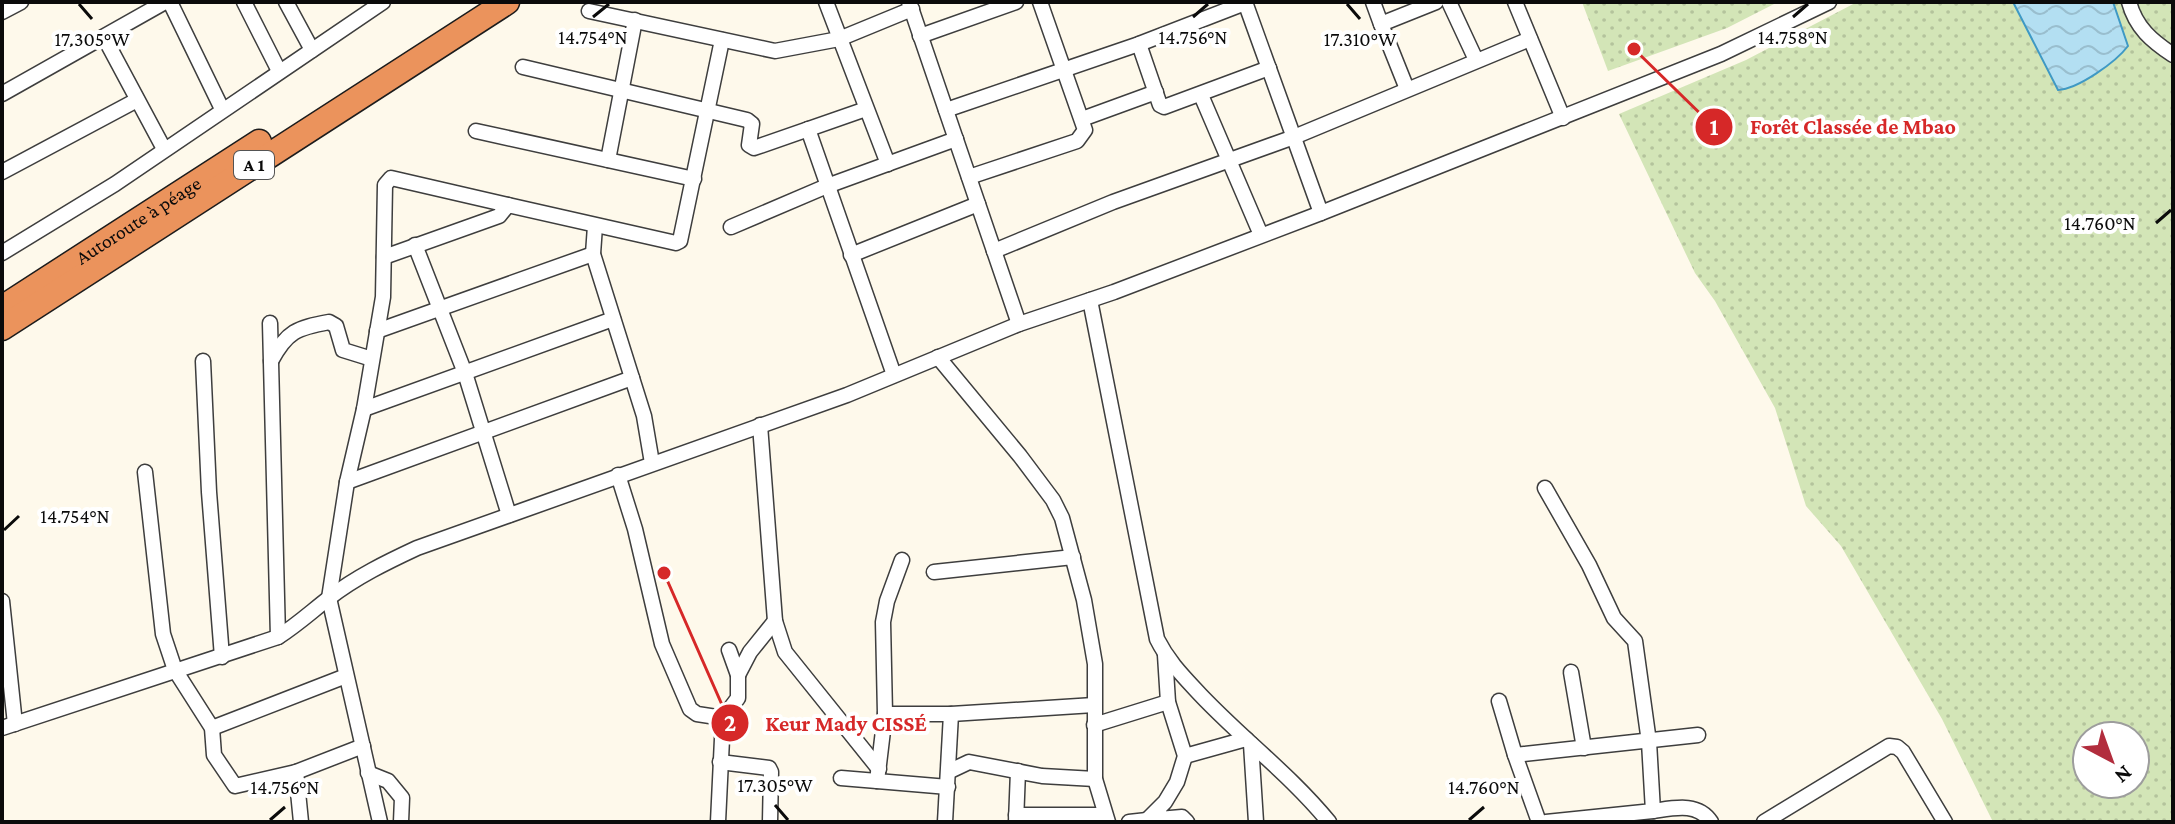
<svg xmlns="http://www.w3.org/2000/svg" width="2175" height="824" viewBox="0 0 2175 824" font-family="'Crimson Pro',serif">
	<defs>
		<pattern id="grass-dots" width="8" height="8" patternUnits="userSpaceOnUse" patternTransform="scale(2)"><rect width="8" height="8" fill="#d3e5b7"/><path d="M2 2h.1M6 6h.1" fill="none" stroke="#b4c39c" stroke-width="1.8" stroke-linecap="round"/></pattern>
		<pattern id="water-waves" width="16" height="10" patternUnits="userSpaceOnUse" patternTransform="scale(2)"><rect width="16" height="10" fill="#b3dff2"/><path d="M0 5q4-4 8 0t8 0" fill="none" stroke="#99bece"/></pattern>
	</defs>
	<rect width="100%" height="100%" fill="#fef9eb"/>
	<g fill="url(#grass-dots)" fill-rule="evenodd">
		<polygon points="1582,2 1778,2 1727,28 1608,71"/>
		<path d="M1857,2H2173V822H1993L1942,719L1841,546L1806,506L1775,408L1715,301L1695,273L1619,114L1746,60ZM2087,736H2135V784H2087Z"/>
	</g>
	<path fill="url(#water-waves)" stroke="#3f99c4" stroke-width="2" d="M2013,2H2113L2128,46C2116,62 2078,89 2058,90Z"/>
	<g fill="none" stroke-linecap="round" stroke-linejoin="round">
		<defs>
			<g id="street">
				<polyline points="170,2 222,109"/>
				<polyline points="244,2 279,71"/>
				<polyline points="286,2 312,50"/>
				<polyline points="826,2 888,164"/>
				<polyline points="909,2 1019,324"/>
				<polyline points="1245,2 1321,213"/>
				<polyline points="1373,2 1381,24 1436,2"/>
				<polyline points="1449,2 1476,60"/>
				<polyline points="1515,2 1563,118"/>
				<path d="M2129,2C2136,28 2152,41 2173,55"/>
				<polyline points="589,11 775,51 839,39 912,9"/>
				<polyline points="2,12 21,2"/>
				<polyline points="1381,24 1407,89"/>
				<polyline points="920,36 1016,2"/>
				<polyline points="104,37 164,149"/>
				<polyline points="1139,44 1160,105 1164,107 1269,68"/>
				<polyline points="523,67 747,120 752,124 749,145 754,148 866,109"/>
				<polyline points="2,94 165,2"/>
				<polyline points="1201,95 1261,235"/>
				<polyline points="946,110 1139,44 1245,3"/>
				<polyline points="1082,119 1156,92"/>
				<polyline points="808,129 894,375"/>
				<polyline points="476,131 694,179"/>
				<polyline points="608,160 635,20"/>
				<polyline points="2,172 137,100"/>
				<polyline points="969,177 1077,141 1085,130 1040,2"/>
				<polyline points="595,226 593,254 644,416 652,463"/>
				<polyline points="731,227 827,186 956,139"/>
				<polyline points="415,245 465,373 509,515"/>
				<polyline points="994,251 1113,202 1294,137 1530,39"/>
				<polyline points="2,253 115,184 383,2"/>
				<polyline points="851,255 978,204"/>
				<polyline points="384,257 499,216 508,205 676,243 680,241 722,40"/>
				<path d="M1090,300L1157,639C1167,659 1180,673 1195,689C1237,735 1289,773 1329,822"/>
				<polyline points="270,323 278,637"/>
				<polyline points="377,331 593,254"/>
				<polyline points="938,357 1020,456 1053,500 1062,518 1084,600 1095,664 1095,779 1108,822"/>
				<polyline points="203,361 209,492 222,657"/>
				<path d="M271,361C287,331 297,328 329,322L336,326L343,350L372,359"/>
				<polyline points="364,409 613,319"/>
				<polyline points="760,425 775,621 785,652 879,769"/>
				<polyline points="145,472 163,634 175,670 212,728 214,755 235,786 296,772 363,746"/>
				<polyline points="618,475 635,529 662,644 690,709 697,714 723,718"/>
				<polyline points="347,482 632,378"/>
				<polyline points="1545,488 1589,565 1614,618 1635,641 1649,742 1653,811 1546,822"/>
				<polyline points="902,560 887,601 883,622 885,714 877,781 948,787"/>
				<polyline points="934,572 1073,557"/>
				<polyline points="2,601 15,724"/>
				<polyline points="1165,655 1168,702 1185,756 1177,782 1165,802 1147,820 1182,817 1187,822"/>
				<polyline points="1571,672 1584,748"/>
				<polyline points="738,675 750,652 775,621"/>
				<polyline points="1499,701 1515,755 1539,822"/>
				<polyline points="885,714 951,714 1094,705"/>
				<polyline points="1094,725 1168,702"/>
				<path d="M2,728L278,637C297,625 312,611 329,598C356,577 387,562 417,548L847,395L1019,324L1114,292L1321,213L1721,54L1829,2"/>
				<polyline points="212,728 346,676"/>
				<polyline points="1251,744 1256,822"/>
				<polyline points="1515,755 1698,735"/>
				<polyline points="1185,756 1246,739"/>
				<polyline points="720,762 769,768 771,772 770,822"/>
				<polyline points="950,771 969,762 1042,776 1095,779"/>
				<polyline points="296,772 301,822"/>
				<polyline points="368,773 388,781 402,798 401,822"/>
				<polyline points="841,778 877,781"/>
				<path d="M1653,811C1674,808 1698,802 1711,822"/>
				<polyline points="1016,815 1105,815"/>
				<polyline points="380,822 329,598 347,482 364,409 383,297 385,185 391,178 508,205"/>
				<polyline points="718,822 723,718 738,698 738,675 729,650"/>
				<polyline points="945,822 951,714"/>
				<polyline points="1016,822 1018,771"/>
				<polyline points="1129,822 1147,820"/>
				<polyline points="1764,822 1889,746 1897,747 1903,752 1945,822"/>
			</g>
			<g id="highway">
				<path id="s1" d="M2,308L259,142"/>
				<polyline points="2,328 507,2"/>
			</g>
		</defs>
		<use href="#street" stroke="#3e3e3e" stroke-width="17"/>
		<use href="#highway" stroke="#1c1c1c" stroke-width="27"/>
		<use href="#street" stroke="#fff" stroke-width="14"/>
		<use href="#highway" stroke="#eb935c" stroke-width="24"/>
	</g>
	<path fill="none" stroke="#0b0b0b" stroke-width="3" d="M79,4L92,19M1347,4L1360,19M593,17L609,4M1193,17L1208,4M1793,17L1808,4M2156,223L2171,210M4,530L19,516M775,805L788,820M270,820L285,807M1469,820L1484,807"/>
	<g text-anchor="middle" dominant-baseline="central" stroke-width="8" stroke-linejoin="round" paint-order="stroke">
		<rect fill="#fff" stroke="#545454" stroke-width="2" x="234" y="151" width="40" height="28" rx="6"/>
		<g font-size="18" font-weight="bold" fill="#0b0b0b">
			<text x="254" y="165">A 1</text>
		</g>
		<g font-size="20" fill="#0b0b0b" stroke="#fff">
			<text stroke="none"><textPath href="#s1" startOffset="162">Autoroute à péage</textPath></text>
		</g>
	</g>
	<g font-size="20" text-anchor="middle" fill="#0b0b0b" stroke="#fff" stroke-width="8" stroke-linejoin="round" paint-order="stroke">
		<text x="593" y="44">14.754°N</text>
		<text x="1193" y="44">14.756°N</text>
		<text x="1793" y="44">14.758°N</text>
		<text x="92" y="46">17.305°W</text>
		<text x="1360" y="46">17.310°W</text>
		<text x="2100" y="230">14.760°N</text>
		<text x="75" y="523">14.754°N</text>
		<text x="775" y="792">17.305°W</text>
		<text x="285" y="794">14.756°N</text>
		<text x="1484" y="794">14.760°N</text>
	</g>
	<path fill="none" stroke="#d62828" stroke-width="3" d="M1634 49L1714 127M664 573L730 723"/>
	<g fill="#d62828" stroke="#fff" stroke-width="3">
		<circle cx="1634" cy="49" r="8"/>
		<circle cx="664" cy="573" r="8"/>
		<circle cx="1714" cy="127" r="20"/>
		<circle cx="730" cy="723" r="20"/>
	</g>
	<g font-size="24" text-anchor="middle" font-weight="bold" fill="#fff">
		<text x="1714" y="135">1</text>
		<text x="730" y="731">2</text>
	</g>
	<g font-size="22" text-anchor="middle" font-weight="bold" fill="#d62828" stroke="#fff" stroke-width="8" stroke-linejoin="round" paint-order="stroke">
		<text x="1853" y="134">Forêt Classée de Mbao</text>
		<text x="846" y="731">Keur Mady CISSÉ</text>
	</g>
	<rect width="2175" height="824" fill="none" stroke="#0b0b0b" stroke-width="8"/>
	<g transform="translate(2111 760) rotate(139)"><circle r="38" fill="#ffffff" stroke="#9d9d9d" stroke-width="2"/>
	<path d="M0-6L14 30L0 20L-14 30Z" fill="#b22d3d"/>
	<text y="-12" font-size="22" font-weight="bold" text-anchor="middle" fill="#0b0b0b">N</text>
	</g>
</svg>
